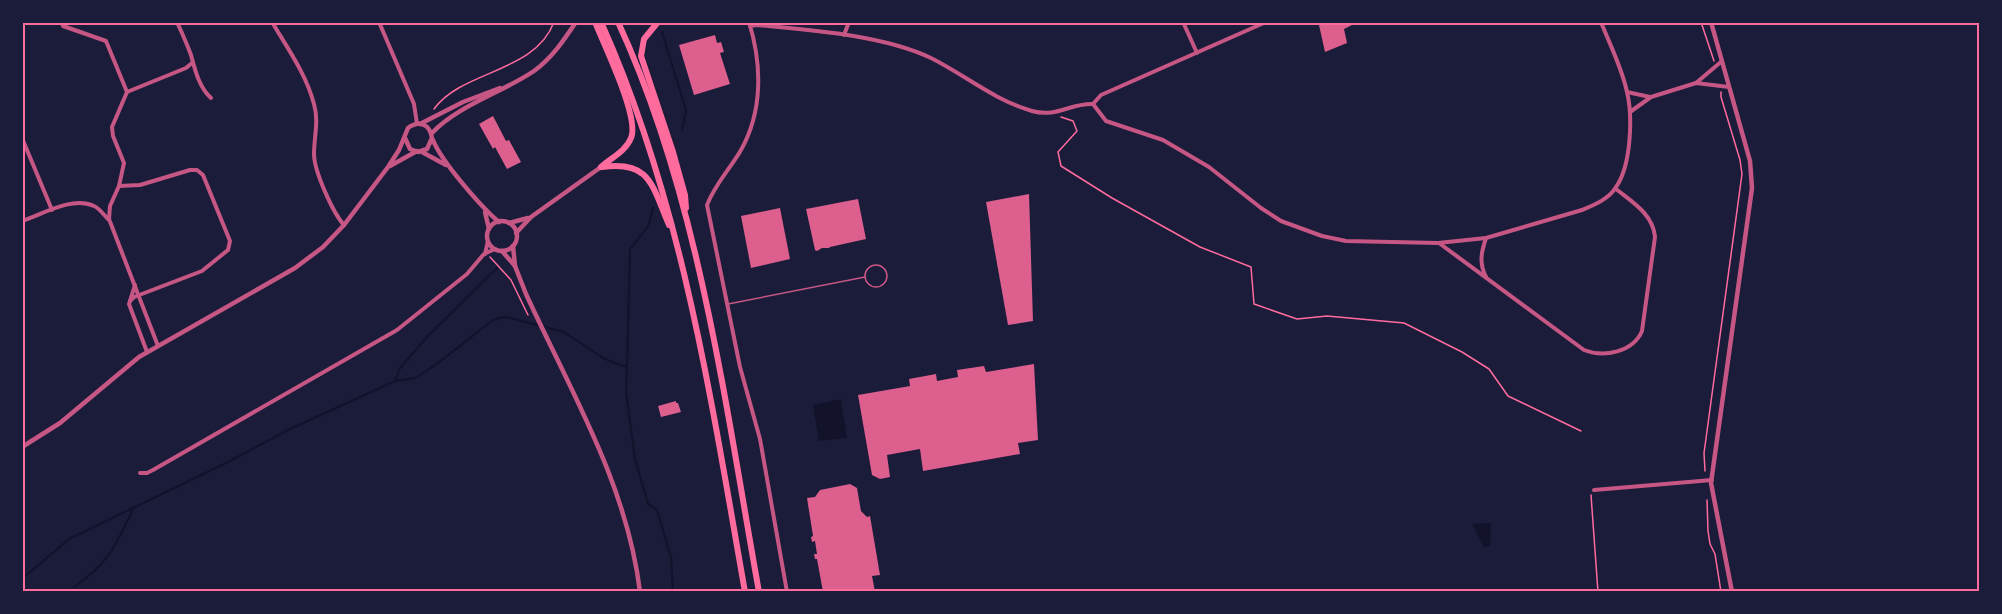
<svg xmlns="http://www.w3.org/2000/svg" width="2002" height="614" viewBox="0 0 2002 614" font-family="'Source Sans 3',sans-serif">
	<rect width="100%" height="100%" fill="#1b1b3a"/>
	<g fill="#12122b">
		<polygon points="841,399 847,438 819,441 813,405"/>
		<polygon points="1491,523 1490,546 1484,547 1472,524"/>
	</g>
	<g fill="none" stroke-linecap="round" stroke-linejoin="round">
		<g stroke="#12122b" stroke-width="2">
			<polyline points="662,32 686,110 682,131"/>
			<polyline points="627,367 626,392 635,459 648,504 657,510 658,514 671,557 673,592"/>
			<polyline points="395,381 400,368 427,337 497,268"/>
			<polyline points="22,579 69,539 226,463 288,430 395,381 416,378 438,363 493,320 503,317 510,318 564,332 603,358 620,365 627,366 630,249 649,225 653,207"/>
			<path d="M74,587C109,563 116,545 134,507"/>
		</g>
	</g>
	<g fill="#dd5f8e">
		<polygon points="1324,22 1358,22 1344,29 1347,43 1325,52 1319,25"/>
		<polygon points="715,35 717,43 721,42 724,52 720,53 730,84 694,95 679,45"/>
		<polygon points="493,116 506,141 509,140 521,162 507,169 495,147 493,149 479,124"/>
		<polygon points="1029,194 1033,321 1008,325 986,202"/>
		<polygon points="858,199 866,239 830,247 829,248 822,248 817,251 815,250 806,209"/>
		<polygon points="780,208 790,259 751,268 741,216"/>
		<polygon points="1034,364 1038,440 1018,443 1020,454 923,471 920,449 887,455 890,477 880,479 872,475 858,395 910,386 909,379 936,374 937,381 958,377 957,370 984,366 986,372"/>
		<polygon points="676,401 676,403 678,403 681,412 661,417 658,406"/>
		<polygon points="850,484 857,488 861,511 867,517 870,516 880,575 872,576 875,592 823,592 817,559 815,559 814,554 817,554 815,541 812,542 811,537 813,536 807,498 815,497 820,490"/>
	</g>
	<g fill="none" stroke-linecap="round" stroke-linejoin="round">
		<g stroke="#ff6b9d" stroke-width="1.5">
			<polyline points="1701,22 1714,61"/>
			<path d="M434,109C462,70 535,73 554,22"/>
			<polyline points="1061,117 1073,121 1077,131 1058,152 1061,166 1112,198 1200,247 1251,267 1254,304 1297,319 1327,316 1404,323 1462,352 1489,369 1508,396 1581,431"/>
			<polyline points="490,257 511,280 528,315"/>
			<polyline points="1705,471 1704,453 1742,174 1740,160 1721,97 1721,92"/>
			<polyline points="1591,495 1598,592"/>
			<polyline points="1707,500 1708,531 1710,544 1715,554 1721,592"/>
		</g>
		<g stroke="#c65784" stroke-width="1.5">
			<circle cx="876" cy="276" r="11"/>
			<polyline points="728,304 865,277"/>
		</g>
		<g stroke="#c65784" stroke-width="4">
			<polyline points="62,22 63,26 106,41 127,92 112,127 113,136 124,163 119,186 110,206 109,219 158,346"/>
			<path d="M177,22C182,33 187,44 191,55C195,70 199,87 211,98"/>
			<path d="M272,22C288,49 306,74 314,104C319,121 314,137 314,154C314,171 333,213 344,225"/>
			<polyline points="379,22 414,104 417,124"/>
			<path d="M749,22C762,64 763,111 741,150C730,169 715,184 707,205L740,367L760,439L787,592"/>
			<polyline points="1183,22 1197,53"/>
			<path d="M750,26L757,25C810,30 883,35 931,58C965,75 994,100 1032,111C1057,118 1070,103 1093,104L1106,121L1163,140L1209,167L1261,208L1281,221L1322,236L1346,241L1438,243L1486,238L1582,210C1594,205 1609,199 1616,187C1631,166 1633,117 1627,92C1622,68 1610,45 1601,22"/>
			<polyline points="844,35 849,22"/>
			<polyline points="1696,83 1722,61"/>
			<polyline points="127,92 186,68 192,63"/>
			<polyline points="1627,92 1650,97"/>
			<polyline points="1093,104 1101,95 1266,22"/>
			<polyline points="1630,112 1651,97 1696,83 1729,87"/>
			<polyline points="22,138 52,210"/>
			<polyline points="119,186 140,185 190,170 197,170 203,175 230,241 228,250 202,271 134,297 130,301"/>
			<path d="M22,221C43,214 72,196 94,206C99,208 104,215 108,219"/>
			<path d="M1439,243L1584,350C1604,358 1633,352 1642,331L1655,237C1653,214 1632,202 1616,189"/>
			<polyline points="485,254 488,241"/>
			<path d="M1486,277C1479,263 1481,253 1486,238"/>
			<polyline points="135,285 129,304 147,352"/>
			<polyline points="140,473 147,473 153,470 397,330 467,274 484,254 495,249"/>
			<polyline points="1594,490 1712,480"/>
		</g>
		<g stroke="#c65784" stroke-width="4.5">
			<polyline points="1711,22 1750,161 1752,188 1711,483 1732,592"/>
			<polyline points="420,124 463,102 500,88"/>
			<path d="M432,133C457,106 503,92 534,71C552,58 564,40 576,22"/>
			<path d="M433,140C441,161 482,208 499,222"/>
			<polyline points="422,152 446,165"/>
			<polyline points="390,166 417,151"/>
			<polyline points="485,212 489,229"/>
			<circle cx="502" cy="236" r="15"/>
			<polyline points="509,223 528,218"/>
			<polyline points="516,233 531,217 601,167"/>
			<path d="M513,246L515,266L526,294C570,390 627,484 640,592"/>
			<polyline points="502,251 515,266"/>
			<path d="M22,447L60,423L139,357L295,268L323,247L344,225L388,167L399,150L408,128C419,120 430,124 432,138L427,149L418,152L410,149L405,138"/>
		</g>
		<g stroke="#ff6b9d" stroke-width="6">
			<path d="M595,22C604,45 640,118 631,138C626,151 611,158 601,167"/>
			<path d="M601,22C682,202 711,399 745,592"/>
			<path d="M618,22C699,197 725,403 759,592"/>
			<polyline points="658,22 644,39 641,56 673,152 685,195 686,208"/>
			<path d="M602,167C651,160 652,186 669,225"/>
		</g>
	</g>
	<rect width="2002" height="614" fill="none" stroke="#1b1b3a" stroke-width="48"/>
	<rect x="24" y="24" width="1954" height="566" fill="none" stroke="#ff6b9d" stroke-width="2"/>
</svg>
